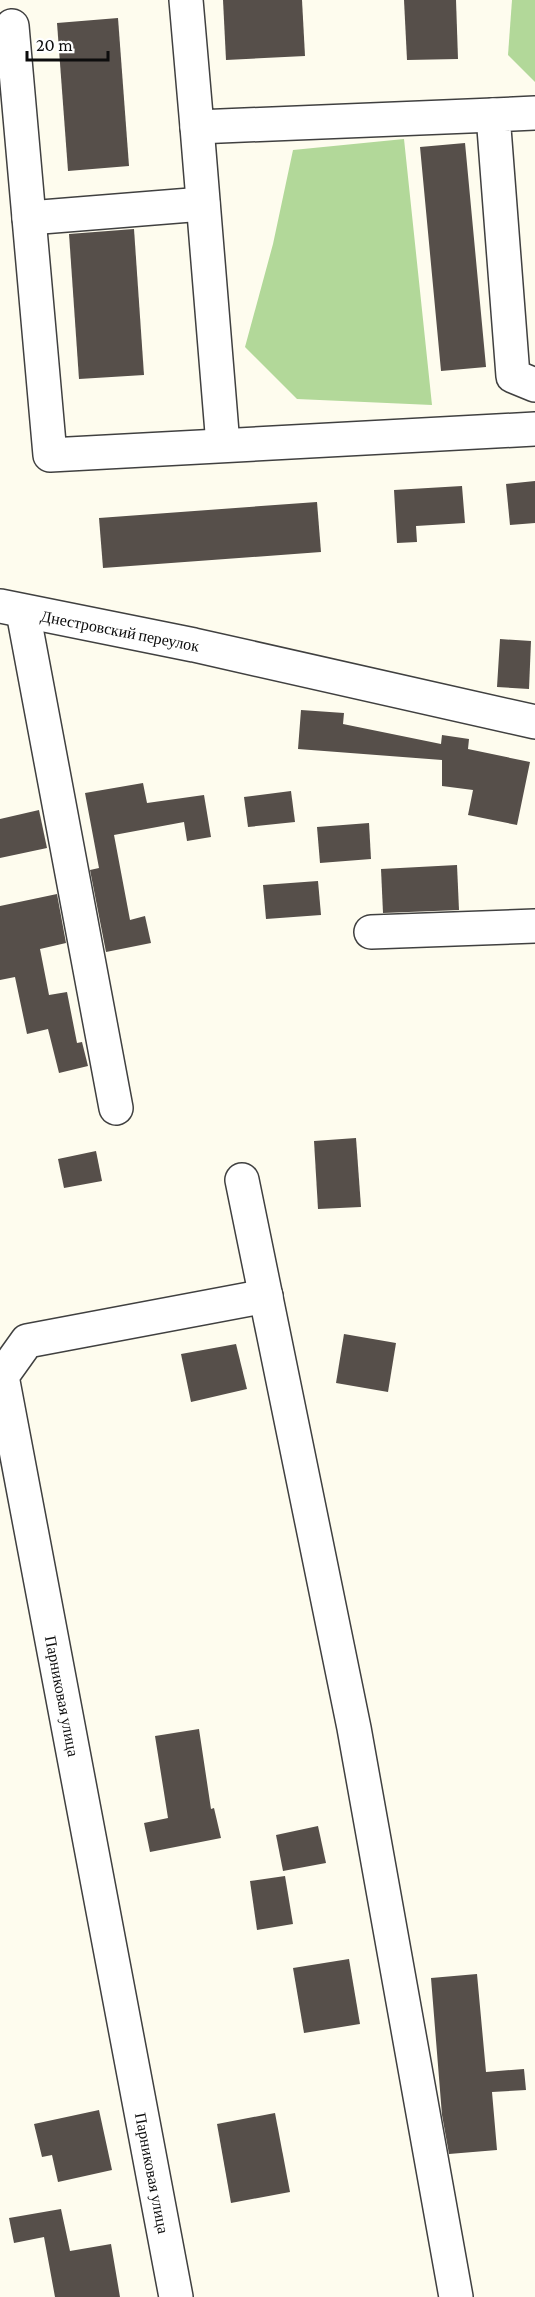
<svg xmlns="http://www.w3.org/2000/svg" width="535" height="2297" viewBox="0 0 535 2297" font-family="'Crimson Pro',serif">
	<rect width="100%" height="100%" fill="#fefcee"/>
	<g fill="#b2d899">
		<polygon points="512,0 535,0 535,82 508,55"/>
		<polygon points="404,139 432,405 297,399 245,347 273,244 293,150"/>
	</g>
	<g fill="#564f4a">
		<polygon points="223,0 302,0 305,56 226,60"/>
		<polygon points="404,0 456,0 458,59 407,60"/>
		<polygon points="118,18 129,166 68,171 57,23"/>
		<polygon points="465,143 486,367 441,371 420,147"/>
		<polygon points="134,229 144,375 79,379 69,234"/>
		<polygon points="535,481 535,523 510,525 506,484"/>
		<polygon points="462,486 465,523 416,526 417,542 397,543 394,490"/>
		<polygon points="317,502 321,552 103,568 99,518"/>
		<polygon points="500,639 531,641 529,689 497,687"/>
		<polygon points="301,710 344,713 343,724 441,744 442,735 469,739 468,749 530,762 517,825 468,815 473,790 442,786 442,760 298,749"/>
		<polygon points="143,783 147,803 204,795 211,837 187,841 184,822 114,835 130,920 145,916 151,943 106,952 90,870 99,868 85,793"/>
		<polygon points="291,791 295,822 248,827 244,797"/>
		<polygon points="39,810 47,848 0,858 0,819"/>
		<polygon points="369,823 371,859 320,863 317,827"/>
		<polygon points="457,865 459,910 383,913 381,869"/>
		<polygon points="318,881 321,915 266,919 263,885"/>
		<polygon points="57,894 66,943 40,949 49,995 67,992 77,1043 82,1042 88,1066 59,1073 48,1029 27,1034 15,977 0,980 0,906"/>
		<polygon points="356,1138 361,1207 318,1209 314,1141"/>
		<polygon points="96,1151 102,1181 64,1188 58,1159"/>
		<polygon points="344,1334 396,1343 388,1392 336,1383"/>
		<polygon points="236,1344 247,1389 191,1402 181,1354"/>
		<polygon points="199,1729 211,1809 214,1808 221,1838 150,1852 144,1823 168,1818 155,1736"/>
		<polygon points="318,1826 326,1863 283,1871 276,1835"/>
		<polygon points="285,1876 293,1924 257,1930 250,1881"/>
		<polygon points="349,1959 360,2024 304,2033 293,1968"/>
		<polygon points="477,1974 486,2072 524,2069 526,2090 492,2092 497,2150 449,2154 442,2115 431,1978"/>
		<polygon points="99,2110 112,2170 58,2182 52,2155 42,2157 34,2124"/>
		<polygon points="275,2113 290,2192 231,2203 217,2124"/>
		<polygon points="61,2209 70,2251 111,2244 120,2297 55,2297 44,2237 14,2243 9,2218"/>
	</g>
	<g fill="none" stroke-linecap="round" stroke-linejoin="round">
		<defs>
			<g id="minor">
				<polyline points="186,0 197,127 493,115"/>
				<polyline points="12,26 50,455 535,429"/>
				<polyline points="535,113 493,115 513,376 535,385"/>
				<polyline points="197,127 223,445"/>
				<polyline points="29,218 203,204"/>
				<polyline points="0,606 194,645 535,722"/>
				<polyline points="23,612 116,1108"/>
				<polyline points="371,932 535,926"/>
				<polyline points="242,1180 354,1728 456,2297"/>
				<polyline points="176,2297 2,1376 27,1341 266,1296"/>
			</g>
		</defs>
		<use href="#minor" stroke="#404040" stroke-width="36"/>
		<use href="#minor" stroke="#fff" stroke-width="33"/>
	</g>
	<g text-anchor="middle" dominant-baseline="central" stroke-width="6" stroke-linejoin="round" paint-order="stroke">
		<g font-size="16" fill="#0d0d0d" stroke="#fff">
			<text transform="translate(120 631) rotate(11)">Днестровский переулок</text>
			<text transform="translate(62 1696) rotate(79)">Парниковая улица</text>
			<text transform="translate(152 2173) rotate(79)">Парниковая улица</text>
		</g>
	</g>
	<path d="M27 51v9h81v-9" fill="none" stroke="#0d0d0d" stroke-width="3"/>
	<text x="36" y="51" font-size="18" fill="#0d0d0d" stroke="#ffffff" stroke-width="4.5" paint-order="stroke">20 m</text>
</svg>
